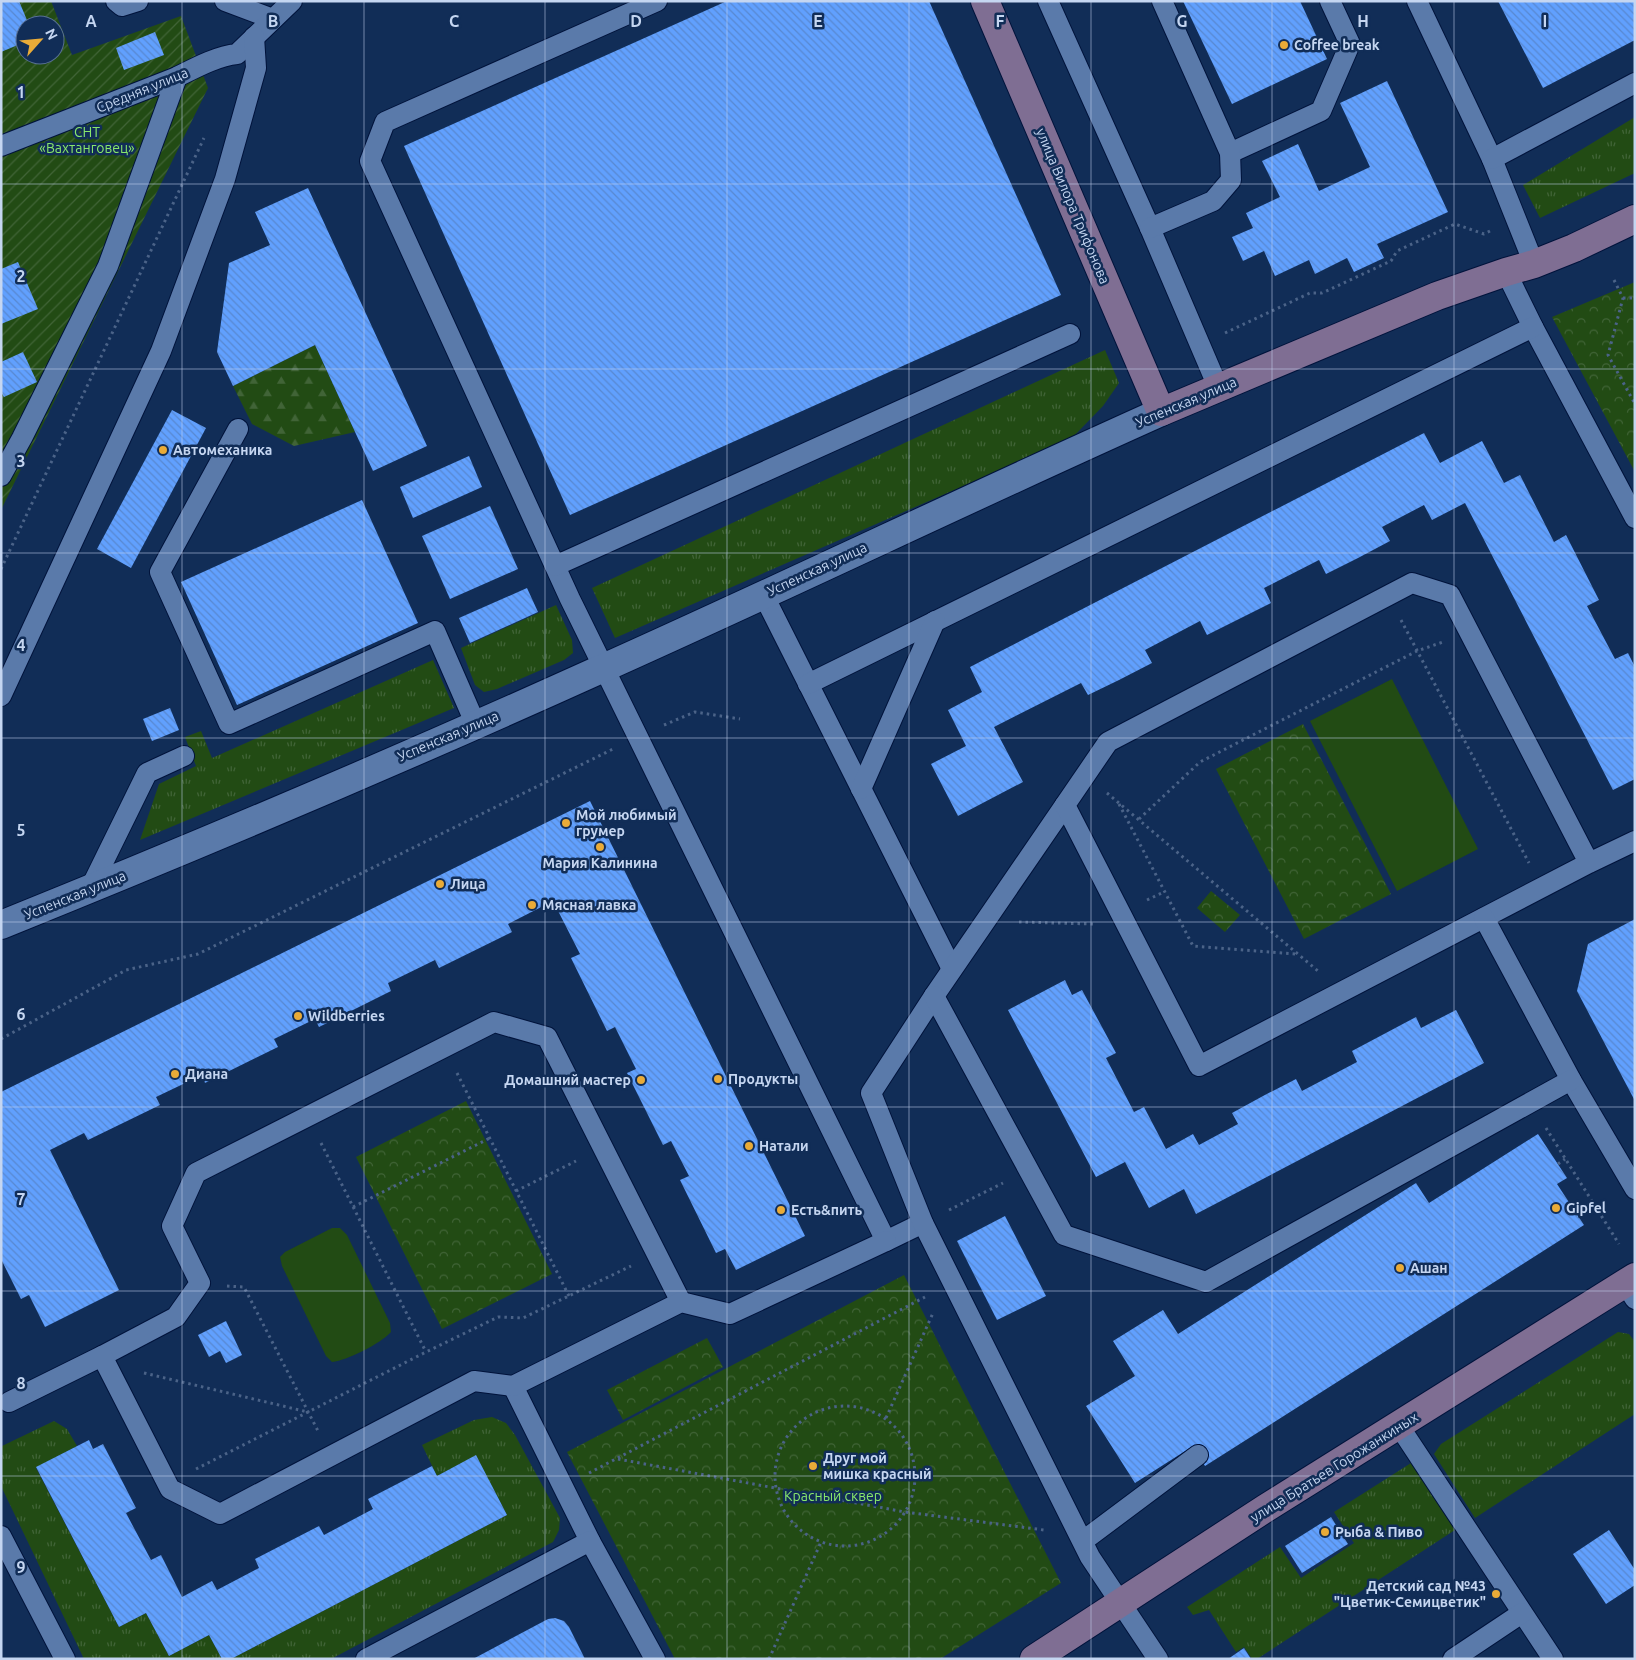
<svg xmlns="http://www.w3.org/2000/svg" width="1636" height="1660" viewBox="0 0 1636 1660" font-family="Ubuntu,sans-serif">
	<defs>
		<pattern id="grass-tufts" width="24" height="20" patternUnits="userSpaceOnUse" patternTransform="scale(1.25)"><rect width="24" height="20" fill="#224b14"/><path d="M3 7l-1-3M5 7V3M7 7l1-3M15 17l-1-3M17 17v-4M19 17l1-3" fill="none" stroke="#416437"/></pattern>
		<pattern id="forest-firs" width="22" height="20" patternUnits="userSpaceOnUse" patternTransform="scale(1.25)"><rect width="22" height="20" fill="#224b14"/><path d="M5 1l3.5 6h-7zM16 11l3.5 6h-7z" fill="#416437"/></pattern>
		<pattern id="park-crowns" width="20" height="18" patternUnits="userSpaceOnUse" patternTransform="scale(1.25)"><rect width="20" height="18" fill="#224b14"/><path d="M2 6a3 3 0 1 1 6 0M12 15a3 3 0 1 1 6 0" fill="none" stroke="#416437"/></pattern>
		<pattern id="garden-furrows" width="10" height="10" patternUnits="userSpaceOnUse" patternTransform="scale(1.25)"><rect width="10" height="10" fill="#224b14"/><path d="M-1 1l2-2M0 10L10 0M9 11l2-2" fill="none" stroke="#416437"/></pattern>
		<pattern id="building-back-hatch" width="6" height="6" patternUnits="userSpaceOnUse" patternTransform="scale(1.25)"><rect width="6" height="6" fill="#61a0fe"/><path d="M-1 5l2 2M0 0l6 6M5-1l2 2" fill="none" stroke="#5888d0"/></pattern>
	</defs>
	<rect width="100%" height="100%" fill="#112d57"/>
	<g fill="url(#grass-tufts)">
		<polygon points="1635,117 1635,173 1540,218 1523,185"/>
		<polygon points="1105,350 1119,383 1103,406 1071,439 615,638 592,588"/>
		<polygon points="556,605 572,640 573,653 564,660 497,689 484,692 475,685 461,648"/>
		<polygon points="433,660 454,708 140,840 159,784 196,766 185,737 201,731 212,758"/>
		<polygon points="1618,1332 1629,1334 1635,1342 1635,1414 1475,1518 1434,1454 1441,1444"/>
		<polygon points="492,1417 506,1423 515,1435 560,1518 559,1530 553,1542 331,1659 231,1659 507,1515 476,1456 437,1476 422,1445 474,1420"/>
		<polygon points="54,1421 67,1429 77,1446 36,1468 119,1627 146,1613 169,1656 209,1635 222,1659 84,1659 1,1486 2,1446"/>
		<polygon points="1411,1463 1455,1530 1257,1659 1252,1659 1244,1647 1236,1652 1209,1610 1193,1615 1187,1607 1280,1547 1301,1578 1354,1543 1334,1512"/>
	</g>
	<polygon fill="url(#forest-firs)" points="315,345 355,432 294,446 252,424 233,386"/>
	<g fill="url(#park-crowns)">
		<polygon points="1635,282 1635,472 1552,317"/>
		<polygon points="1303,724 1391,894 1304,939 1216,769"/>
		<polygon points="1211,891 1240,915 1225,932 1197,908"/>
		<polygon points="466,1101 552,1274 442,1329 356,1157"/>
		<polygon points="904,1275 1061,1583 940,1659 675,1659 567,1452"/>
		<polygon points="707,1338 723,1367 623,1420 607,1390"/>
	</g>
	<path fill="url(#garden-furrows)" fill-rule="evenodd" d="M1,1H51L72,55L181,16L208,88L1,510ZM25,25H55V55H25Z"/>
	<g fill="#224b14">
		<polygon points="1392,679 1478,849 1397,891 1310,721"/>
		<path d="M332,1228H340L347,1235L390,1323L391,1332C380,1344 348,1360 332,1362L326,1356L282,1266L280,1257L285,1252Z"/>
	</g>
	<g fill="url(#building-back-hatch)">
		<polygon points="1,1 19,1 29,25 25,25 25,42 1,52"/>
		<polygon points="727,1 929,1 1061,295 570,515 404,146"/>
		<polygon points="1183,1 1300,1 1327,59 1232,104"/>
		<polygon points="1498,1 1635,1 1635,40 1543,88"/>
		<polygon points="155,32 164,55 124,70 116,48"/>
		<polygon points="1387,81 1448,212 1377,244 1384,258 1354,272 1347,258 1315,274 1309,260 1275,276 1264,251 1243,261 1232,237 1253,228 1246,213 1280,197 1262,161 1298,144 1319,191 1370,167 1340,103"/>
		<polygon points="308,188 427,446 373,471 315,345 233,386 217,352 229,263 270,245 255,212"/>
		<polygon points="18,262 38,309 1,324 1,269"/>
		<polygon points="23,352 37,382 4,397 1,392 1,362"/>
		<polygon points="172,410 206,428 131,568 97,549"/>
		<polygon points="1424,433 1440,463 1482,441 1504,483 1520,475 1554,542 1566,535 1599,600 1587,606 1615,659 1628,653 1635,667 1635,779 1613,790 1465,503 1432,520 1424,505 1382,527 1390,541 1358,558 1326,574 1319,560 1264,588 1271,603 1207,635 1200,621 1145,650 1152,663 1119,680 1088,695 1081,683 994,727 1023,782 958,816 931,764 966,746 948,710 982,692 970,667"/>
		<polygon points="469,456 482,487 413,518 400,487"/>
		<polygon points="362,500 418,623 237,705 181,582"/>
		<polygon points="490,506 518,569 450,599 422,536"/>
		<polygon points="527,588 538,612 470,643 459,618"/>
		<polygon points="170,708 179,730 152,741 143,719"/>
		<polygon points="590,801 805,1236 736,1270 725,1249 716,1253 680,1180 689,1176 671,1141 663,1145 627,1073 636,1069 615,1027 607,1031 571,958 580,954 553,901 508,924 512,932 439,968 435,960 388,983 391,991 319,1027 315,1019 274,1039 278,1047 205,1083 202,1075 156,1097 160,1105 88,1140 84,1133 50,1150 119,1290 45,1327 29,1295 21,1299 1,1259 1,1092"/>
		<polygon points="1635,919 1635,1101 1577,991 1588,944"/>
		<polygon points="1065,980 1072,995 1082,990 1116,1053 1106,1058 1134,1112 1144,1107 1166,1149 1193,1134 1199,1145 1238,1124 1232,1113 1263,1096 1296,1079 1302,1091 1357,1062 1352,1051 1416,1017 1421,1028 1456,1010 1484,1063 1196,1214 1184,1189 1149,1208 1125,1162 1096,1177 1008,1010"/>
		<polygon points="1538,1134 1567,1178 1557,1184 1584,1225 1205,1466 1193,1446 1135,1483 1086,1406 1135,1376 1113,1341 1163,1310 1178,1334 1416,1183 1429,1203"/>
		<polygon points="1005,1216 1046,1296 997,1320 957,1241"/>
		<polygon points="226,1321 242,1355 226,1363 220,1351 209,1357 198,1335"/>
		<polygon points="89,1440 93,1449 103,1444 136,1508 126,1513 151,1560 161,1555 182,1597 212,1581 217,1590 259,1568 255,1559 319,1526 324,1535 373,1509 368,1499 432,1466 437,1476 476,1455 507,1515 231,1659 222,1659 209,1635 169,1656 146,1613 119,1627 36,1467"/>
		<polygon points="1331,1517 1348,1544 1302,1573 1285,1546"/>
		<polygon points="1609,1530 1635,1570 1635,1585 1606,1604 1573,1554"/>
		<polygon points="555,1618 564,1621 569,1627 585,1659 473,1659 548,1619"/>
		<polygon points="1244,1648 1251,1659 1228,1659"/>
	</g>
	<g fill="none" stroke-linecap="round" stroke-linejoin="round">
		<defs>
			<g id="lane">
				<polyline points="116,1 122,6 138,1"/>
				<polyline points="225,1 273,19"/>
				<polyline points="657,1 385,122 370,161 570,599 886,1241 923,1223"/>
				<polyline points="1048,1 1150,228 1218,387"/>
				<polyline points="1417,1 1492,159 1534,264"/>
				<path d="M1,146L177,77C195,68 217,56 237,54L292,1"/>
				<polyline points="1230,153 1321,111 1350,44 1330,1"/>
				<polyline points="1492,159 1635,83"/>
				<polyline points="1150,228 1213,201 1231,180 1230,153 1162,1"/>
				<polyline points="1506,272 1533,327 1635,518"/>
				<polyline points="238,429 160,572 229,724 435,631 476,725"/>
				<polyline points="1,476 22,438 108,266 177,77"/>
				<polyline points="555,566 1070,334"/>
				<polyline points="763,594 952,969"/>
				<polyline points="808,684 1533,327"/>
				<polyline points="1,696 161,351 225,179 256,68 254,37"/>
				<polyline points="861,789 935,621"/>
				<polyline points="1065,805 934,996 871,1093 923,1223 1090,1557 1158,1659"/>
				<polyline points="1589,863 1450,595 1412,583 1108,742 1065,805 1199,1066 1589,863 1635,841"/>
				<polyline points="90,889 147,773 184,756"/>
				<polyline points="1484,918 1571,1080 1635,1189"/>
				<polyline points="934,996 1064,1235 1206,1282 1571,1080"/>
				<polyline points="1625,1283 1635,1299"/>
				<polyline points="102,1356 176,1317 200,1283 172,1226 196,1173 494,1022 547,1037 681,1302"/>
				<polyline points="513,1386 590,1541"/>
				<polyline points="9,1402 102,1356 170,1489 220,1514 474,1381 513,1386 681,1302 730,1314 886,1241"/>
				<polyline points="1399,1426 1553,1659"/>
				<polyline points="1,1536 65,1659"/>
				<polyline points="1083,1541 1198,1455"/>
				<polyline points="366,1659 590,1541 655,1659"/>
				<polyline points="1453,1659 1522,1613"/>
			</g>
			<path id="street" d="M1,925C202,844 402,759 599,670C787,586 973,496 1161,412"/>
			<g id="secondary">
				<polyline points="985,1 1161,412 1437,296 1506,272 1534,264 1574,248 1635,219"/>
				<polyline points="1034,1659 1266,1508 1635,1277"/>
			</g>
		</defs>
		<use href="#lane" stroke="#00133b" stroke-width="22"/>
		<use href="#street" stroke="#00133b" stroke-width="30"/>
		<use href="#secondary" stroke="#00133b" stroke-width="30"/>
		<g stroke="#4b6388" stroke-width="3" stroke-dasharray="2.5 4" stroke-linecap="butt">
			<polyline points="1614,280 1623,298 1608,355 1635,404"/>
			<polyline points="1623,298 1635,298"/>
			<polyline points="1225,333 1310,293 1322,293 1391,261 1397,251 1455,224 1484,234 1490,231"/>
			<polyline points="1,569 204,138"/>
			<polyline points="1401,620 1529,863"/>
			<polyline points="664,725 695,712 740,719"/>
			<polyline points="1107,793 1318,971"/>
			<polyline points="1119,804 1193,946 1296,954"/>
			<polyline points="1139,819 1200,762 1417,651 1443,642"/>
			<polyline points="1147,900 1164,892"/>
			<polyline points="1019,922 1093,924"/>
			<polyline points="1,1039 126,970 198,954 613,749"/>
			<polyline points="457,1073 569,1296"/>
			<polyline points="1546,1128 1619,1244"/>
			<polyline points="321,1143 426,1352"/>
			<polyline points="1558,1164 1565,1159"/>
			<polyline points="516,1191 576,1161"/>
			<polyline points="353,1207 490,1138"/>
			<polyline points="949,1210 1003,1183"/>
			<polyline points="227,1286 244,1287 318,1431"/>
			<polyline points="144,1373 308,1412"/>
			<circle cx="845" cy="1476" r="70"/>
			<polyline points="886,1418 933,1313"/>
			<polyline points="618,1459 905,1512 1044,1530"/>
			<polyline points="196,1469 426,1352 498,1317 523,1318 631,1266"/>
			<polyline points="589,1473 925,1297"/>
			<polyline points="769,1659 821,1542"/>
		</g>
		<use href="#lane" stroke="#5a7aaa" stroke-width="20"/>
		<use href="#street" stroke="#5a7aaa" stroke-width="28"/>
		<use href="#secondary" stroke="#7f6e93" stroke-width="28"/>
	</g>
	<path fill="none" stroke="#c5d6f1" stroke-width="1" stroke-opacity="0.55" d="M182,1V1659M364,1V1659M545,1V1659M727,1V1659M909,1V1659M1091,1V1659M1272,1V1659M1454,1V1659M1,184H1635M1,369H1635M1,553H1635M1,738H1635M1,922H1635M1,1107H1635M1,1291H1635M1,1476H1635"/>
	<g fill="#e9ab38" stroke="#112d57" stroke-width="2">
		<circle cx="1284" cy="45" r="5"/>
		<circle cx="163" cy="450" r="5"/>
		<circle cx="566" cy="823" r="5"/>
		<circle cx="600" cy="847" r="5"/>
		<circle cx="440" cy="884" r="5"/>
		<circle cx="532" cy="905" r="5"/>
		<circle cx="298" cy="1016" r="5"/>
		<circle cx="175" cy="1074" r="5"/>
		<circle cx="718" cy="1079" r="5"/>
		<circle cx="641" cy="1080" r="5"/>
		<circle cx="749" cy="1146" r="5"/>
		<circle cx="1556" cy="1208" r="5"/>
		<circle cx="781" cy="1210" r="5"/>
		<circle cx="1400" cy="1268" r="5"/>
		<circle cx="813" cy="1466" r="5"/>
		<circle cx="1325" cy="1532" r="5"/>
		<circle cx="1496" cy="1594" r="5"/>
	</g>
	<g text-anchor="middle" dominant-baseline="central" stroke-width="5" stroke-linejoin="round" paint-order="stroke">
		<g font-size="14" font-weight="bold" fill="#c5d6f1" stroke="#112d57" text-anchor="start">
			<text x="1294" y="45">Coffee break</text>
			<text x="173" y="450">Автомеханика</text>
			<text x="576" y="815">Мой любимый<tspan x="576" dy="16">грумер</tspan></text>
			<text x="600" y="863" text-anchor="middle">Мария Калинина</text>
			<text x="450" y="884">Лица</text>
			<text x="542" y="905">Мясная лавка</text>
			<text x="308" y="1016">Wildberries</text>
			<text x="185" y="1074">Диана</text>
			<text x="728" y="1079">Продукты</text>
			<text x="631" y="1080" text-anchor="end">Домашний мастер</text>
			<text x="759" y="1146">Натали</text>
			<text x="1566" y="1208">Gipfel</text>
			<text x="791" y="1210">Есть&amp;пить</text>
			<text x="1410" y="1268">Ашан</text>
			<text x="823" y="1458">Друг мой<tspan x="823" dy="16">мишка красный</tspan></text>
			<text x="1335" y="1532">Рыба &amp; Пиво</text>
			<text x="1486" y="1586" text-anchor="end">Детский сад №43<tspan x="1486" dy="16">"Цветик-Семицветик"</tspan></text>
		</g>
		<g font-size="14" fill="#c5d6f1" stroke="#112d57">
			<text transform="translate(142 90) rotate(-22)">Средняя улица</text>
			<text transform="translate(1073 206) rotate(67)">улица Вилора Трифонова</text>
			<text transform="translate(1186 402) rotate(-23)">Успенская улица</text>
			<text transform="translate(817 569) rotate(-25)">Успенская улица</text>
			<text transform="translate(448 736) rotate(-23)">Успенская улица</text>
			<text transform="translate(75 895) rotate(-22)">Успенская улица</text>
			<text transform="translate(1334 1467) rotate(-32)">улица Братьев Горожанкиных</text>
		</g>
		<g font-size="14" fill="#89e76b" stroke="#112d57">
			<text x="87" y="132">СНТ<tspan x="87" dy="16">«Вахтанговец»</tspan></text>
			<text x="833" y="1496">Красный сквер</text>
		</g>
	</g>
	<g font-size="16" text-anchor="middle" font-weight="bold" fill="#c5d6f1" stroke="#112d57" stroke-width="5" stroke-linejoin="round" paint-order="stroke">
		<text x="91" y="27">A</text>
		<text x="273" y="27">B</text>
		<text x="454" y="27">C</text>
		<text x="636" y="27">D</text>
		<text x="818" y="27">E</text>
		<text x="1000" y="27">F</text>
		<text x="1182" y="27">G</text>
		<text x="1363" y="27">H</text>
		<text x="1545" y="27">I</text>
		<text x="21" y="98">1</text>
		<text x="21" y="282">2</text>
		<text x="21" y="467">3</text>
		<text x="21" y="651">4</text>
		<text x="21" y="836">5</text>
		<text x="21" y="1020">6</text>
		<text x="21" y="1205">7</text>
		<text x="21" y="1389">8</text>
		<text x="21" y="1573">9</text>
	</g>
	<rect width="1636" height="1660" fill="none" stroke="#c5d6f1" stroke-width="5"/>
	<g transform="translate(40 40) rotate(63)"><circle r="24" fill="#112d57" stroke="#597195"/>
	<path d="M0-4L9 19L0 12L-9 19Z" fill="#e9ab38"/>
	<text y="-8" font-size="14" font-weight="bold" text-anchor="middle" fill="#c5d6f1">N</text>
	</g>
</svg>
